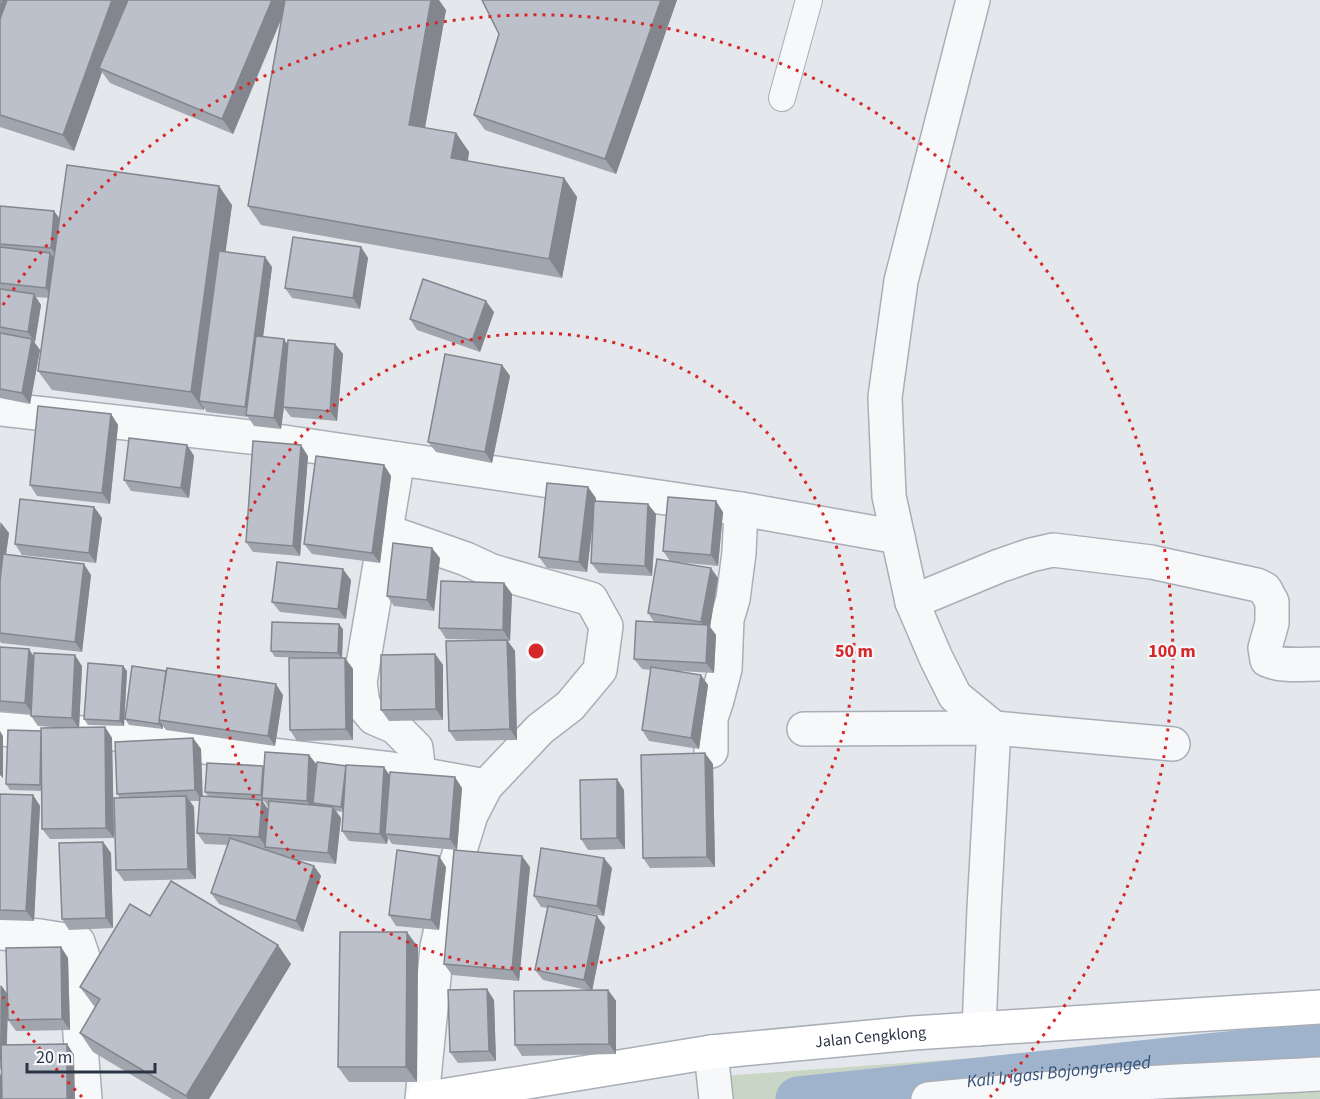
<svg xmlns="http://www.w3.org/2000/svg" width="1320" height="1099" viewBox="0 0 1320 1099" font-family="'Source Sans 3',sans-serif">
	<rect width="100%" height="100%" fill="#e4e7ec"/>
	<polygon fill="#c9d6c5" points="1320,1033 1320,1099 725,1099 723,1076"/>
	<g fill="none" stroke-linecap="round" stroke-linejoin="round">
		<path stroke="#9fb4cc" stroke-width="45" id="s1" d="M798,1099L1320,1044"/>
		<defs>
			<polyline id="lane" points="782,98 809,0"/>
			<g id="street">
				<polyline points="973,0 901,281 885,397 889,496 912,602 936,658 955,696 994,728 1173,744"/>
				<polyline points="0,409 250,437 741,509 898,537"/>
				<polyline points="398,459 360,682 363,705 374,718 395,727 416,748 419,774"/>
				<polyline points="386,531 466,559 492,571 591,599 606,626 600,670 570,706 540,729 486,786 471,815 454,870 437,947 422,1099"/>
				<path d="M912,602L999,566L1031,555L1053,550L1151,562L1257,585L1265,589L1272,602V623L1265,648L1267,660C1283,667 1303,664 1320,664"/>
				<polyline points="0,729 24,731 118,734 153,741 391,769 486,786"/>
				<polyline points="804,729 994,728 984,909 979,1029"/>
				<polyline points="711,751 711,718 717,700 725,669 727,619 733,599 739,553 741,509"/>
				<polyline points="0,933 40,936 78,942 84,960 78,1008 85,1099"/>
				<polyline points="711,1052 716,1099"/>
				<path d="M928,1099C1058,1085 1189,1081 1320,1074"/>
			</g>
			<g id="secondary">
				<path id="s2" d="M423,1099L711,1052L913,1033L1320,1007"/>
			</g>
		</defs>
		<use href="#lane" stroke="#a9aeb7" stroke-width="28"/>
		<use href="#street" stroke="#a9aeb7" stroke-width="36"/>
		<use href="#secondary" stroke="#a9aeb7" stroke-width="36"/>
		<use href="#lane" stroke="#f7f8fa" stroke-width="26"/>
		<use href="#street" stroke="#f7f8fa" stroke-width="33"/>
		<use href="#secondary" stroke="#fff" stroke-width="33"/>
	</g>
	<g fill="#a1a5ae" fill-rule="evenodd">
		<polygon points="0,0 446,10 425,128 456,133 469,152 468,161 564,178 577,197 562,278 261,225 248,206 282,18 233,134 110,83 102,72 74,151 0,127"/>
		<polygon points="482,0 677,0 616,174 485,130 474,115 499,34"/>
		<polygon points="232,205 225,252 265,257 272,267 263,337 284,339 288,345 335,344 343,354 337,421 291,417 284,408 281,429 254,426 248,417 207,412 204,408 204,410 52,390 38,371 49,298 35,297 41,305 35,342 34,342 40,350 30,404 0,398 0,206 54,211 60,219"/>
		<polygon points="361,247 368,258 360,309 292,298 285,288"/>
		<polygon points="494,312 480,352 417,330 410,319"/>
		<polygon points="502,365 510,376 492,463 436,452 428,442"/>
		<polygon points="111,414 118,425 110,504 37,496 30,485"/>
		<polygon points="187,445 194,456 189,498 131,491 124,480"/>
		<polygon points="308,456 300,556 253,552 246,542"/>
		<polygon points="384,465 391,476 380,563 312,554 304,544"/>
		<polygon points="596,498 595,501 656,514 652,576 599,573 591,563 593,516 587,572 547,568 539,557"/>
		<polygon points="94,507 102,518 96,563 22,555 15,544"/>
		<polygon points="723,512 718,566 677,562 718,578 710,627 716,635 714,673 679,671 708,685 699,749 649,741 642,730 651,670 642,669 634,659 654,622 648,613 670,561 663,551"/>
		<polygon points="0,522 1,523 9,533 6,555 91,575 82,652 1,643 0,641 0,581 1,573 0,573"/>
		<polygon points="440,558 434,611 394,606 387,596"/>
		<polygon points="351,580 346,619 280,612 272,602"/>
		<polygon points="504,583 512,594 510,641 508,641 515,651 517,740 456,741 449,731 491,640 446,639 439,628"/>
		<polygon points="343,629 342,658 345,658 353,669 353,740 297,741 290,730 322,658 275,657 271,651"/>
		<polygon points="0,647 34,656 82,666 79,728 105,727 112,738 114,838 50,839 42,829 42,791 10,790 6,784 41,731 64,728 38,726 31,716 31,714 0,711"/>
		<polygon points="435,654 443,665 443,720 389,721 381,710"/>
		<polygon points="123,666 127,671 124,726 88,725 84,719"/>
		<polygon points="166,672 283,695 275,746 166,730 163,726 163,729 129,725 125,719"/>
		<path d="M193,738L201,749L202,796H208L205,792L264,768L309,755L317,765L389,775L462,788L457,850L392,844L388,838L387,844L349,841L342,831L343,812L336,811L341,818L336,864L297,860L314,866L321,876L303,932L219,904L211,893L228,845L205,844L197,833L200,801H190L194,807L196,879L124,881L116,870L120,798L117,794ZM262,801H264L269,808V810Z"/>
		<polygon points="713,764 715,867 650,868 643,858"/>
		<polygon points="624,790 625,849 588,850 581,839"/>
		<polygon points="0,794 33,795 40,806 34,921 0,920"/>
		<polygon points="103,842 111,853 113,928 69,930 62,919"/>
		<polygon points="446,867 439,930 396,926 389,915"/>
		<polygon points="530,867 519,981 452,975 444,964"/>
		<polygon points="612,868 604,916 580,912 605,927 592,991 608,990 616,1001 616,1054 522,1056 515,1045 591,991 543,980 535,970 548,908 541,907 534,896"/>
		<polygon points="150,916 291,964 209,1099 172,1099 93,1052 80,1033 96,1007 94,1006 80,987"/>
		<polygon points="61,947 68,958 70,1030 16,1031 8,1020 8,1006 7,1045 67,1044 74,1055 0,1099 0,1074 2,1077 1,1069 0,1069 0,985 8,995"/>
		<polygon points="418,947 417,1082 349,1082 338,1067"/>
		<polygon points="494,1000 496,1061 458,1063 450,1052"/>
	</g>
	<g fill="#83868d">
		<polygon points="3,0 23,0 0,62 0,8"/>
		<polygon points="112,0 129,0 99,68 102,72 74,151 63,135"/>
		<polygon points="272,0 289,0 233,134 222,119"/>
		<polygon points="431,0 439,0 446,10 422,144 409,125"/>
		<polygon points="661,0 677,0 616,174 605,159"/>
		<polygon points="456,133 469,152 465,177 451,158"/>
		<polygon points="564,178 577,197 562,278 549,259"/>
		<polygon points="219,186 232,205 205,402 199,401 204,408 204,410 191,392"/>
		<polygon points="54,211 61,221 58,259 51,248"/>
		<polygon points="361,247 368,258 360,309 353,298"/>
		<polygon points="50,253 58,264 53,299 46,288"/>
		<polygon points="265,257 272,267 253,416 251,415 245,407"/>
		<polygon points="34,294 41,305 35,342 28,332"/>
		<polygon points="486,301 494,312 480,352 472,341"/>
		<polygon points="32,339 40,350 30,404 22,393"/>
		<polygon points="284,339 291,350 281,429 274,418"/>
		<polygon points="335,344 343,354 337,421 330,411"/>
		<polygon points="502,365 510,376 492,463 485,452"/>
		<polygon points="111,414 118,425 110,504 102,493"/>
		<polygon points="187,445 194,456 189,498 181,488"/>
		<polygon points="301,445 308,456 300,556 293,546"/>
		<polygon points="384,465 391,476 380,563 372,553"/>
		<polygon points="588,487 596,498 587,572 579,562"/>
		<polygon points="716,501 723,512 718,566 711,555"/>
		<polygon points="648,504 656,514 652,576 645,566"/>
		<polygon points="94,507 102,518 96,563 89,553"/>
		<polygon points="1,523 9,533 3,574 0,569 0,532"/>
		<polygon points="432,548 440,558 434,611 427,600"/>
		<polygon points="84,564 91,575 82,652 75,642"/>
		<polygon points="711,568 718,578 710,627 716,635 714,673 706,663 708,632 701,622"/>
		<polygon points="343,569 351,580 346,619 338,609"/>
		<polygon points="504,583 512,594 510,641 503,630"/>
		<polygon points="339,624 343,629 342,659 338,653"/>
		<polygon points="507,640 515,651 517,740 510,729"/>
		<polygon points="29,649 36,660 33,714 25,703"/>
		<polygon points="435,654 443,665 443,720 436,709"/>
		<polygon points="75,655 82,666 79,729 72,718"/>
		<polygon points="345,658 353,669 353,740 346,729"/>
		<polygon points="123,666 127,671 124,726 120,721"/>
		<polygon points="701,675 708,685 699,749 691,738"/>
		<polygon points="276,684 283,695 275,746 268,736"/>
		<polygon points="159,720 163,726 163,729 159,724"/>
		<polygon points="105,727 112,738 114,838 106,828"/>
		<polygon points="0,731 3,736 3,778 0,775"/>
		<polygon points="193,738 201,749 203,801 195,790"/>
		<polygon points="705,753 713,764 715,867 707,857"/>
		<polygon points="309,755 317,765 313,803 315,805 314,812 307,801"/>
		<polygon points="346,766 345,812 341,807"/>
		<polygon points="384,767 391,777 385,834 388,838 387,844 380,834"/>
		<polygon points="455,777 462,788 457,850 450,839"/>
		<polygon points="617,779 624,790 625,849 617,838"/>
		<polygon points="33,795 40,806 34,921 26,911"/>
		<polygon points="186,796 194,807 196,879 188,869"/>
		<polygon points="262,800 269,811 267,848 259,837"/>
		<polygon points="333,807 341,818 336,864 328,853"/>
		<polygon points="103,842 111,853 113,928 106,918"/>
		<polygon points="439,856 446,867 439,930 431,920"/>
		<polygon points="522,856 530,867 519,981 512,970"/>
		<polygon points="604,858 612,868 604,916 597,906"/>
		<polygon points="314,866 321,876 303,932 296,921"/>
		<polygon points="597,916 605,927 592,991 584,980"/>
		<polygon points="407,932 418,947 417,1082 406,1067"/>
		<polygon points="278,945 291,964 209,1099 188,1099 186,1096"/>
		<polygon points="61,947 68,958 70,1030 62,1019"/>
		<polygon points="1,985 8,995 6,1069 0,1060"/>
		<polygon points="487,989 494,1000 496,1061 489,1051"/>
		<polygon points="608,990 616,1001 616,1054 609,1044"/>
		<polygon points="67,1044 74,1055 75,1099 67,1099"/>
		<polygon points="0,1074 3,1078 3,1099 0,1099"/>
	</g>
	<g fill="#bbc0ca" stroke="#83868d" stroke-width="1.5">
		<polygon points="0,0 3,0 0,8"/>
		<polygon points="7,0 112,0 63,135 0,115 0,19"/>
		<polygon points="128,0 272,0 222,119 99,68"/>
		<polygon points="285,0 431,0 409,125 456,133 451,158 564,178 549,259 248,206"/>
		<polygon points="482,0 661,0 605,159 474,115 499,34"/>
		<polygon points="67,165 219,186 191,392 38,371"/>
		<polygon points="0,206 54,211 51,248 0,244"/>
		<polygon points="293,237 361,247 353,298 285,288"/>
		<polygon points="0,247 50,253 46,288 0,283"/>
		<polygon points="219,251 265,257 245,407 199,401"/>
		<polygon points="423,279 486,301 472,341 410,319"/>
		<polygon points="0,289 34,294 28,332 0,327"/>
		<polygon points="0,333 32,339 22,393 0,389"/>
		<polygon points="256,336 284,339 274,418 246,415"/>
		<polygon points="288,340 335,344 330,411 283,407"/>
		<polygon points="445,354 502,365 485,452 428,442"/>
		<polygon points="38,406 111,414 102,493 30,485"/>
		<polygon points="129,438 187,445 181,488 124,480"/>
		<polygon points="253,441 301,445 293,546 246,542"/>
		<polygon points="316,456 384,465 372,553 304,544"/>
		<polygon points="547,483 588,487 579,562 539,557"/>
		<polygon points="668,497 716,501 711,555 663,551"/>
		<polygon points="20,499 94,507 89,553 15,544"/>
		<polygon points="594,501 648,504 645,566 591,563"/>
		<polygon points="393,543 432,548 427,600 387,596"/>
		<polygon points="3,554 84,564 75,642 0,633 0,581"/>
		<polygon points="657,559 711,568 701,622 648,613"/>
		<polygon points="277,562 343,569 338,609 272,602"/>
		<polygon points="441,581 504,583 503,630 439,628"/>
		<polygon points="636,621 708,625 706,663 634,659"/>
		<polygon points="272,622 339,624 338,653 271,651"/>
		<polygon points="507,640 510,729 449,731 446,641"/>
		<polygon points="0,647 29,649 25,703 0,701"/>
		<polygon points="34,653 75,655 72,718 31,716"/>
		<polygon points="435,654 436,709 381,710 381,655"/>
		<polygon points="289,658 345,658 346,729 290,730"/>
		<polygon points="88,663 123,666 120,721 84,719"/>
		<polygon points="132,666 166,671 159,724 125,719"/>
		<polygon points="651,667 701,675 691,738 642,730"/>
		<polygon points="167,668 276,684 268,736 159,720"/>
		<polygon points="105,727 106,828 42,829 41,728"/>
		<polygon points="8,730 41,731 40,785 6,784"/>
		<polygon points="193,738 195,790 117,794 115,742"/>
		<polygon points="265,752 309,755 307,801 262,798"/>
		<polygon points="705,753 707,857 643,858 641,755"/>
		<polygon points="317,762 346,766 341,807 313,803"/>
		<polygon points="207,763 263,766 261,795 205,792"/>
		<polygon points="346,765 384,767 380,834 342,831"/>
		<polygon points="390,772 455,777 450,839 385,834"/>
		<polygon points="617,779 617,838 581,839 580,780"/>
		<polygon points="0,794 33,795 26,911 0,910"/>
		<polygon points="186,796 188,869 116,870 114,798"/>
		<polygon points="200,796 262,800 259,837 197,833"/>
		<polygon points="269,801 333,807 328,853 265,847"/>
		<polygon points="230,838 314,866 296,921 211,893"/>
		<polygon points="103,842 106,918 62,919 59,843"/>
		<polygon points="541,848 604,858 597,906 534,896"/>
		<polygon points="397,850 439,856 431,920 389,915"/>
		<polygon points="454,850 522,856 512,970 444,964"/>
		<polygon points="171,881 278,945 186,1096 80,1033 100,999 80,987 130,904 150,916"/>
		<polygon points="548,906 597,916 584,980 535,970"/>
		<polygon points="340,932 407,932 406,1067 338,1067"/>
		<polygon points="61,947 62,1019 8,1020 6,948"/>
		<polygon points="487,989 489,1051 450,1052 448,990"/>
		<polygon points="608,990 609,1044 515,1045 514,991"/>
		<polygon points="67,1044 67,1099 2,1099 1,1045"/>
	</g>
	<g fill="none" stroke="#d62828" stroke-width="3" stroke-dasharray="3 6">
		<circle cx="536" cy="651" r="318"/>
		<path d="M82 1097A636 636 0 0 1 3 997M3 305A636 636 0 1 1 990 1097"/>
	</g>
	<g text-anchor="middle" dominant-baseline="central" stroke-width="4.5" stroke-linejoin="round" paint-order="stroke">
		<g font-size="16" fill="#2b3445" stroke="#f4f6f9">
			<text stroke="none"><textPath href="#s2" startOffset="452">Jalan Cengklong</textPath></text>
		</g>
		<g font-size="18" font-style="italic" fill="#34527a" stroke="#f4f6f9">
			<text stroke="none"><textPath href="#s1" startOffset="262">Kali Irigasi Bojongrenged</textPath></text>
		</g>
	</g>
	<circle cx="536" cy="651" r="9" fill="#d62828" stroke="#f4f6f9" stroke-width="3"/>
	<g font-size="18" text-anchor="middle" font-weight="bold" fill="#d62828" stroke="#f4f6f9" stroke-width="4.5" stroke-linejoin="round" paint-order="stroke">
		<text x="854" y="657">50 m</text>
		<text x="1172" y="657">100 m</text>
	</g>
	<path d="M27 1063v9h128v-9" fill="none" stroke="#2b3445" stroke-width="3"/>
	<text x="36" y="1063" font-size="18" fill="#2b3445" stroke="#f4f6f9" stroke-width="4.5" paint-order="stroke">20 m</text>
</svg>
